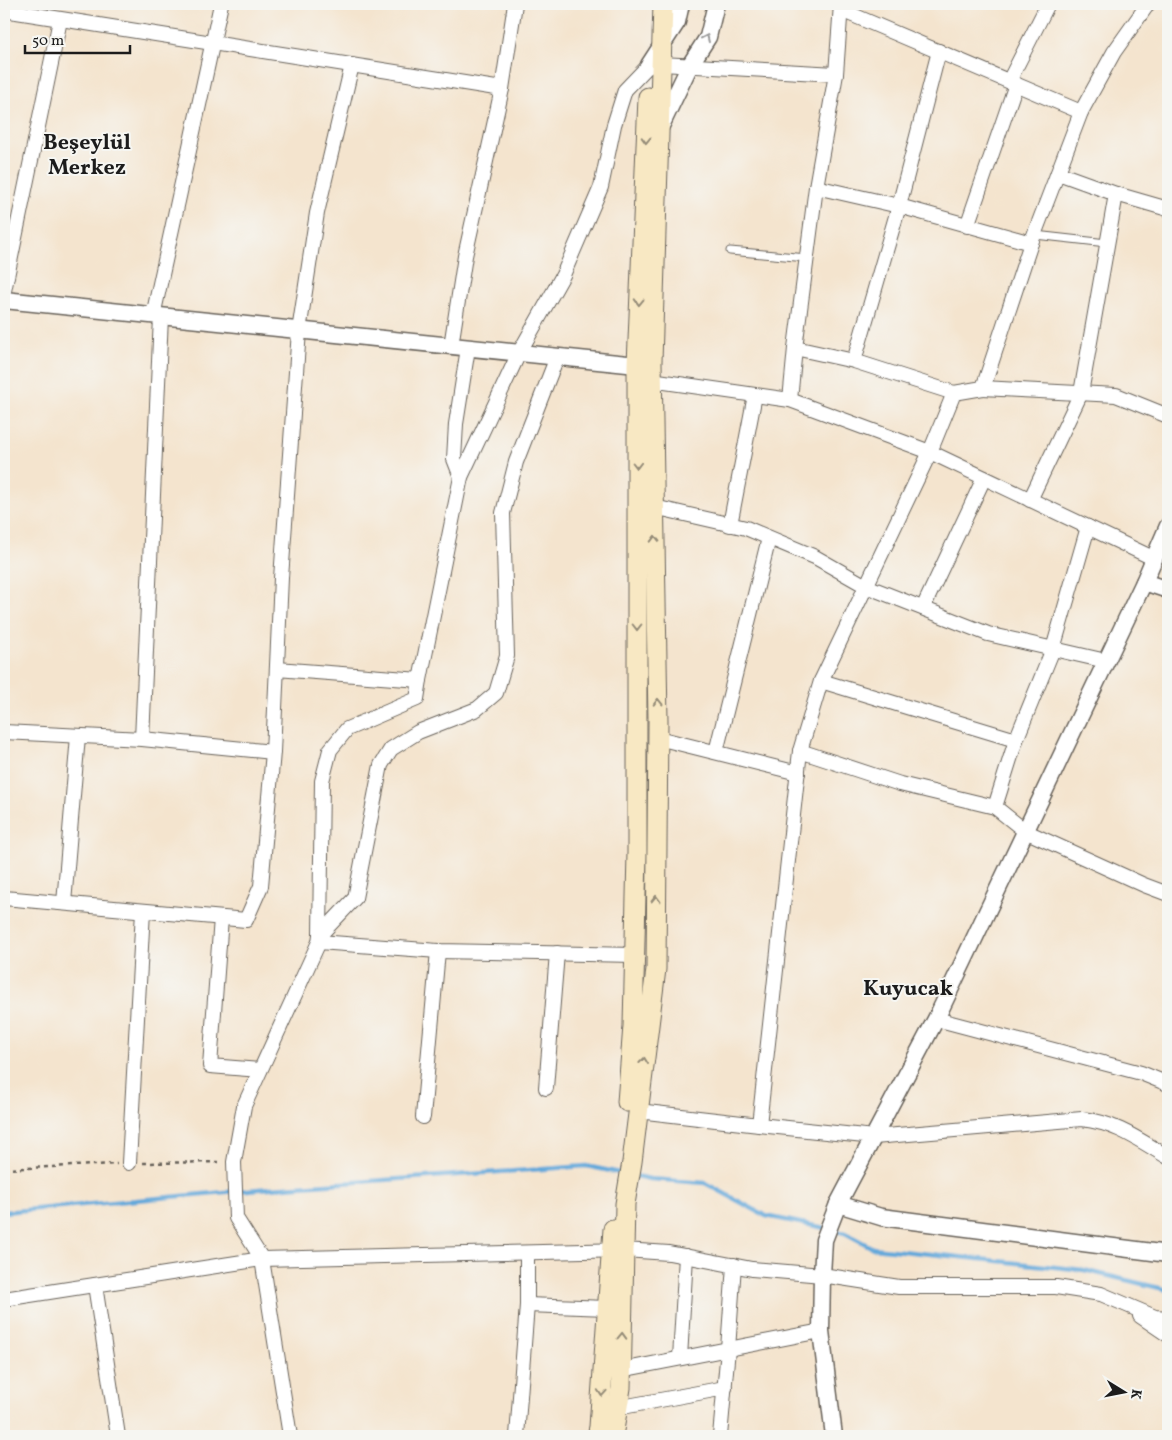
<svg xmlns="http://www.w3.org/2000/svg" width="1172" height="1440" viewBox="0 0 1172 1440" font-family="Vollkorn,serif">
	<rect width="100%" height="100%" fill="#f6f6f2"/>
	<filter id="ink" filterUnits="userSpaceOnUse"><feTurbulence type="fractalNoise" baseFrequency=".02" numOctaves="2"/><feDisplacementMap in="SourceGraphic" scale="10" xChannelSelector="R" yChannelSelector="G"/><feConvolveMatrix kernelMatrix="1 2 1 2 8 2 1 2 1" color-interpolation-filters="sRGB"/></filter>
	<filter id="wash" filterUnits="userSpaceOnUse"><feTurbulence type="fractalNoise" baseFrequency=".0096" numOctaves="4" result="noise"/><feDisplacementMap in="SourceGraphic" scale="20" xChannelSelector="R" yChannelSelector="G"/><feGaussianBlur stdDeviation="1.12" result="paint"/><feColorMatrix in="noise" values="0 0 0 0 0 0 0 0 0 0 0 0 0 0 0 0 0 1.4 0 .05"/><feComposite in="paint" operator="in"/></filter>
	<g filter="url(#wash)">
		<rect width="100%" height="100%" fill="#f4e4ce"/>
		<g fill="none" stroke-linecap="round" stroke-linejoin="round">
			<g stroke="#65a9da" stroke-width="4.5">
				<polyline points="635,1176 650,1179 705,1183 766,1216 825,1228"/>
				<polyline points="4,1212 270,1188 586,1166 625,1174"/>
				<polyline points="832,1230 845,1233 873,1248 1084,1270 1168,1290"/>
			</g>
		</g>
	</g>
	<g filter="url(#ink)">
		<g fill="none" stroke-linecap="round" stroke-linejoin="round">
			<defs>
				<g id="service">
					<polyline points="1035,235 1107,243"/>
					<polyline points="730,251 807,258"/>
				</g>
				<g id="minor">
					<path d="M1148,4L1114,52L1081,112L1031,243L983,388L954,393L930,452L821,681L800,751L759,1125L874,1137L1082,1119C1117,1123 1139,1140 1168,1157"/>
					<polyline points="4,10 502,89"/>
					<polyline points="841,10 1081,112"/>
					<polyline points="1009,81 1048,4"/>
					<polyline points="1058,173 1116,194 1168,209"/>
					<polyline points="816,187 899,206 1031,243"/>
					<polyline points="967,226 1016,84"/>
					<polyline points="4,291 60,20"/>
					<polyline points="153,316 221,4"/>
					<polyline points="451,346 465,256 502,89 515,4"/>
					<polyline points="795,348 854,361 954,393"/>
					<polyline points="854,361 899,206 939,51"/>
					<polyline points="651,380 790,400 930,452 1155,559"/>
					<polyline points="983,388 1116,395 1168,416"/>
					<polyline points="790,400 795,348 816,187 836,74 841,4"/>
					<polyline points="461,477 454,459 456,424 468,348"/>
					<polyline points="1030,500 1081,393 1116,194"/>
					<polyline points="654,507 746,528 815,557 866,586 988,634 1106,661"/>
					<polyline points="730,525 755,395"/>
					<polyline points="923,608 984,478"/>
					<polyline points="277,669 420,680 461,477 519,353 563,275 601,187 614,125 625,90 649,65 662,64 836,74"/>
					<polyline points="821,681 1016,740"/>
					<polyline points="4,732 142,739 273,752"/>
					<polyline points="658,738 798,773"/>
					<polyline points="142,739 161,317"/>
					<polyline points="800,751 900,784 995,807 1025,831 1144,885 1168,894"/>
					<polyline points="716,752 769,538"/>
					<polyline points="995,807 1016,740 1053,649 1088,527"/>
					<polyline points="4,898 246,920 261,886 273,752 281,578 299,331 317,213 352,65"/>
					<polyline points="64,903 78,736"/>
					<polyline points="221,918 210,1066 260,1070"/>
					<polyline points="320,935 322,781 330,750 347,729 417,699 420,680"/>
					<polyline points="319,942 438,951 635,955"/>
					<polyline points="936,1019 1141,1073 1168,1084"/>
					<polyline points="546,1088 557,953"/>
					<polyline points="638,1111 759,1125"/>
					<polyline points="423,1117 438,951"/>
					<polyline points="129,1163 143,911"/>
					<polyline points="95,1285 118,1436"/>
					<polyline points="4,1299 262,1259 624,1250 669,1253 752,1269 822,1275 899,1287 1056,1287 1101,1294 1155,1317 1168,1318"/>
					<polyline points="527,1305 607,1308"/>
					<polyline points="1140,1316 1168,1335"/>
					<polyline points="680,1358 686,1256"/>
					<polyline points="621,1370 821,1331"/>
					<polyline points="617,1408 725,1388"/>
					<polyline points="290,1436 262,1259 236,1218 234,1162 244,1106 319,942 320,935 355,898 381,765 391,749 418,732 477,709 496,693 507,656 503,513 516,462 557,357"/>
					<polyline points="517,1436 527,1305 527,1253"/>
					<polyline points="720,1436 728,1349 734,1265"/>
				</g>
				<g id="tertiary">
					<polyline points="649,65 677,22 681,4"/>
					<polyline points="660,128 690,65 708,37 716,4"/>
					<polyline points="4,300 637,365 648,363"/>
					<polyline points="1144,582 1168,590"/>
					<polyline points="838,1204 881,1217 1168,1254"/>
					<polyline points="834,1436 821,1331 822,1275 824,1240 838,1204 936,1019 1144,582 1168,526"/>
				</g>
				<g id="secondary">
					<polyline points="627,1102 633,1026 637,853 637,365 648,97"/>
					<polyline points="597,1436 599,1427 613,1229"/>
					<polyline points="613,1436 621,1388 625,1204 632,1162 656,969 658,721 652,362 663,4"/>
				</g>
			</defs>
			<use href="#service" stroke="#68625a" stroke-width="9"/>
			<use href="#minor" stroke="#68625a" stroke-width="16"/>
			<use href="#tertiary" stroke="#68625a" stroke-width="19"/>
			<use href="#secondary" stroke="#68625a" stroke-width="21"/>
			<g stroke="#68625a" stroke-width="2.5" stroke-dasharray="4 4" stroke-linecap="butt">
				<polyline points="143,1163 222,1162"/>
				<polyline points="4,1169 117,1164"/>
			</g>
			<use href="#service" stroke="#fff" stroke-width="7"/>
			<use href="#minor" stroke="#fff" stroke-width="14"/>
			<use href="#tertiary" stroke="#fff" stroke-width="16"/>
			<use href="#secondary" stroke="#f8e8c3" stroke-width="19"/>
		</g>
		<defs><path id="oneway-chevron" d="M-2-3.5L2.5 0L-2 3.5" fill="none" stroke-width="1.6" stroke-linecap="round" stroke-linejoin="round" transform="scale(1.25)"/></defs>
		<use stroke="#999" href="#oneway-chevron" transform="translate(706 38) rotate(-65)"/>
		<g stroke="#958c78">
			<use href="#oneway-chevron" transform="translate(646 140) rotate(92)"/>
			<use href="#oneway-chevron" transform="translate(639 302) rotate(92)"/>
			<use href="#oneway-chevron" transform="translate(637 465) rotate(90)"/>
			<use href="#oneway-chevron" transform="translate(655 539) rotate(-91)"/>
			<use href="#oneway-chevron" transform="translate(637 627) rotate(90)"/>
			<use href="#oneway-chevron" transform="translate(658 702) rotate(-91)"/>
			<use href="#oneway-chevron" transform="translate(656 899) rotate(-89)"/>
			<use href="#oneway-chevron" transform="translate(644 1061) rotate(-83)"/>
			<use href="#oneway-chevron" transform="translate(622 1336) rotate(-88)"/>
			<use href="#oneway-chevron" transform="translate(602 1393) rotate(94)"/>
		</g>
	</g>
	<g text-anchor="middle" dominant-baseline="central" stroke-width="4" stroke-linejoin="round" paint-order="stroke">
		<g font-size="22" font-weight="bold" fill="#1c1c1c" stroke="#f6f6f2">
			<text x="87" y="143">Beşeylül<tspan x="87" dy="25">Merkez</tspan></text>
			<text x="908" y="989">Kuyucak</text>
		</g>
	</g>
	<rect width="1172" height="1440" fill="none" stroke="#f6f6f2" stroke-width="20"/>
	<g transform="translate(1124 1392) rotate(100)" stroke="#f6f6f2" stroke-width="4" paint-order="stroke">
	<path d="M0-4L9 19L0 12L-9 19Z" fill="#1c1c1c"/>
	<text y="-8" font-size="14" font-weight="bold" text-anchor="middle" fill="#1c1c1c">K</text>
	</g>
	<path d="M25 45v8h105v-8" fill="none" stroke="#1c1c1c" stroke-width="2.5"/>
	<text x="32" y="45" font-size="15" fill="#1c1c1c" stroke="#f6f6f2" stroke-width="4" paint-order="stroke">50 m</text>
</svg>
